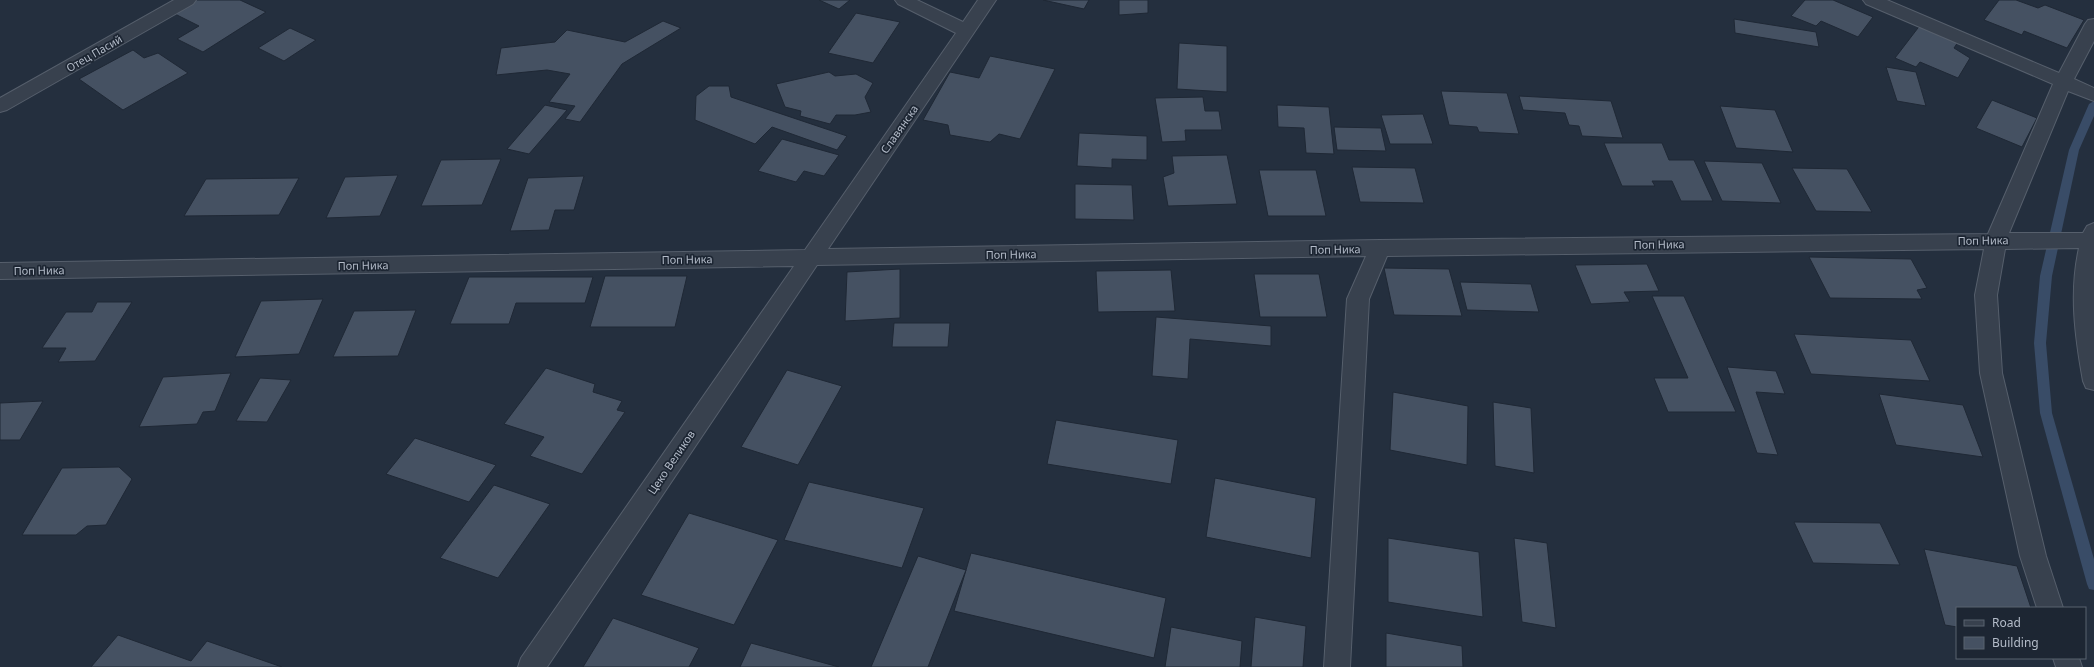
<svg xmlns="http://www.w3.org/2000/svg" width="2094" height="667" viewBox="0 0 2094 667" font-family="'Noto Sans',sans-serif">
	<rect width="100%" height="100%" fill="#242f3e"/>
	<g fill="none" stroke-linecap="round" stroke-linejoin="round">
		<polygon fill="#394c67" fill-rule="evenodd" points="2094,101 2094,116 2079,150 2052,276 2046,343 2052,413 2094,559 2094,590 2089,589 2087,584 2040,413 2034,343 2040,276 2069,150 2089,104"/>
	</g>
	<g fill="#455162" stroke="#1f2835">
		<polygon points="196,0 240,0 266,12 203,52 177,39 199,26 173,13"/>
		<polygon points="819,0 850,0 839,9"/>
		<polygon points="1043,0 1089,0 1084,9"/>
		<polygon points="1119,0 1148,0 1148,13 1119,15"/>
		<polygon points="1805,0 1833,0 1873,17 1858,37 1821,21 1816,26 1791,16"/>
		<polygon points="1999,0 2016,0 2038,8 2045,5 2084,20 2067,48 2024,31 2022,35 1984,20"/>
		<polygon points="856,13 900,22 873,63 828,53"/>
		<polygon points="1734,19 1816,32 1819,47 1735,33"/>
		<polygon points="663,21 681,28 622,64 580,122 565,119 575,106 549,102 570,74 547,70 496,75 501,48 555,42 567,30 625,42"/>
		<polygon points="1921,24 1960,39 1954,48 1970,58 1958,78 1920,62 1916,67 1895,58"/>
		<polygon points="290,28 316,40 284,61 258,48"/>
		<polygon points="1179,43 1227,46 1227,92 1177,89"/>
		<polygon points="133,50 144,58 158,53 188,73 123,110 79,79"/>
		<polygon points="990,56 1055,69 1020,139 999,134 990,142 950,135 948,125 923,120 950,72 979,78"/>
		<polygon points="1886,67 1916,72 1926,106 1897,101"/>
		<polygon points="829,72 835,76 856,74 873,83 865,97 871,112 855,115 836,115 830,124 800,116 801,111 785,107 776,84"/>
		<polygon points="709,86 729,86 731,97 847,136 837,150 772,127 755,144 695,120 696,96"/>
		<polygon points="1441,91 1507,93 1519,134 1479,132 1477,127 1449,125"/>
		<polygon points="1519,96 1611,101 1623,138 1582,136 1579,126 1569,125 1565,113 1523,110"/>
		<polygon points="1203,97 1205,111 1219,111 1222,130 1185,130 1186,141 1162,142 1155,98"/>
		<polygon points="1992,100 2037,118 2022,147 1976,128"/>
		<polygon points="545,105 567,110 529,154 507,149"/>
		<polygon points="1277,105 1329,107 1334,154 1306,153 1304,128 1278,127"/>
		<polygon points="1720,106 1775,110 1793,152 1736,148"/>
		<polygon points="1423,114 1433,144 1390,144 1381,115"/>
		<polygon points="1334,127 1381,128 1386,151 1337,150"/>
		<polygon points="1079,133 1147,136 1147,160 1112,159 1112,168 1077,166"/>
		<polygon points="782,139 839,155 824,176 804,171 796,182 758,171"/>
		<polygon points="1604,143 1662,143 1669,160 1694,160 1713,201 1681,201 1672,181 1652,181 1655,186 1622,186"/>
		<polygon points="1227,155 1237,204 1168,206 1163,177 1174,173 1172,156"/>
		<polygon points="501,159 482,205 421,206 441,160"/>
		<polygon points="1704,161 1762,163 1781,203 1722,201"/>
		<polygon points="1352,167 1415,168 1424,203 1360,202"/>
		<polygon points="1792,168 1847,169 1872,212 1816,211"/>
		<polygon points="1259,170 1316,170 1326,216 1268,216"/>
		<polygon points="398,175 380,216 326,218 345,177"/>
		<polygon points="584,176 574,210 555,210 549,230 510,231 528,178"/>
		<polygon points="299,178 279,215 184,216 206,179"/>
		<polygon points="1075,184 1132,185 1134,220 1075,219"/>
		<polygon points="1809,257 1911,259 1927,288 1917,290 1922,299 1830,298"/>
		<polygon points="1647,264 1659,291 1624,292 1630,302 1591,304 1575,265"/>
		<polygon points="1384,268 1449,269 1462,316 1394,315"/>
		<polygon points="900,269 900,318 845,321 847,272"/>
		<polygon points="1171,270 1175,311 1098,312 1096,271"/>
		<polygon points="1254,274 1319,274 1327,317 1260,317"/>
		<polygon points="605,276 687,276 675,327 590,327"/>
		<polygon points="469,277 593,277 585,303 516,303 509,324 450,324"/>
		<polygon points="1460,282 1531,284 1539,312 1467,310"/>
		<polygon points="1652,296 1684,296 1736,412 1668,412 1654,378 1688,378"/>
		<polygon points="323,299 299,354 235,357 261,301"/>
		<polygon points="97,302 132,302 95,361 58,362 66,348 42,348 66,312 92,312"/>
		<polygon points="416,310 398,356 333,357 354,311"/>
		<polygon points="1156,317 1271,326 1271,346 1190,339 1188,379 1152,376"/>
		<polygon points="894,323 950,323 948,347 892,347"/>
		<polygon points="1794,334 1911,340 1930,381 1811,374"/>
		<polygon points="1727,367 1776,371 1785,394 1756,392 1778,455 1757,453"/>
		<polygon points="546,368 595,384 593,392 622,401 617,410 625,412 582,474 530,456 544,437 504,424"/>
		<polygon points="787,370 842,386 798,465 741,447"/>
		<polygon points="231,373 215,411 203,412 197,424 139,427 163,377"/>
		<polygon points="260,378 291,380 267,422 236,421"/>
		<polygon points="1393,392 1468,406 1467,465 1390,450"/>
		<polygon points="1879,394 1963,405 1983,457 1896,445"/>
		<polygon points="43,401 20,440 0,440 0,403"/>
		<polygon points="1493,402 1531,408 1534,473 1495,466"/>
		<polygon points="1056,420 1178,440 1171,484 1047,464"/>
		<polygon points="415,438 496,465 469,502 386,474"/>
		<polygon points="119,467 132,479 106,525 87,526 76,535 22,535 62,468"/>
		<polygon points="1215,478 1316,498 1311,558 1206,537"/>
		<polygon points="809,482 924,508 902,568 784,540"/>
		<polygon points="494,485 550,504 498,578 440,558"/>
		<polygon points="689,513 778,540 734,625 641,595"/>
		<polygon points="1794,522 1880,523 1900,565 1813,563"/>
		<polygon points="1388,538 1479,552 1483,617 1388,602"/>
		<polygon points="1514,538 1547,543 1556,628 1522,622"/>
		<polygon points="1924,549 2017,566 2031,608 1957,608 1957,627 1945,625"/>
		<polygon points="971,553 1166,598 1154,658 954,611"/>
		<polygon points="918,556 966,570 928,667 871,667"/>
		<polygon points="1255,617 1306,626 1303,667 1251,667"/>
		<polygon points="613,618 699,648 689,667 583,667"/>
		<polygon points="1171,627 1242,641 1240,667 1165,667"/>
		<polygon points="1386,633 1462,646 1463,667 1386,667"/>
		<polygon points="118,635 191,661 207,641 282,667 91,667"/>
		<polygon points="751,643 839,667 740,667"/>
	</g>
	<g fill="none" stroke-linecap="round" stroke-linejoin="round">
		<defs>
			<g id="minor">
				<polygon points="174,0 196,0 193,4 7,110 0,112 0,98"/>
				<path d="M895,0H917L963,22L978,0H996L828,249L1380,240L1988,234L2053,84L1866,4L1863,0H1887L2059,73L2085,24L2088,20L2094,19V41L2074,79L2094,88V101L2068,91L2009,233H2083L2087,226L2094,223V390L2086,388L2083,381C2075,337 2069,292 2079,248L2005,249L1997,295L2002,373L2046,556L2063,608H2037L2020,556L1980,373L1975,295L1984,249L1387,256L1369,299L1350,667H1324L1347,299L1366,256L817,265L547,667H518L521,658L794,266L0,279V263L805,250L956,33L898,4Z"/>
				<polygon points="2053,658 2079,658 2082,667 2056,667"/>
			</g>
		</defs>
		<use href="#minor" stroke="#565f6c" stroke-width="2"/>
		<use href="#minor" fill="#38414e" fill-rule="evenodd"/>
	</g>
	<g text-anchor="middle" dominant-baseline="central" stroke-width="3.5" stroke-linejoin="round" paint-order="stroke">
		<g font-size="11" fill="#b4bcc9" stroke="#1d2633">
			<text transform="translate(94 53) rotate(-30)">Отец Пасий</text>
			<text transform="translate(899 129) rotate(-55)">Славянска</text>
			<text transform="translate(1983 240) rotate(-1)">Поп Ника</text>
			<text transform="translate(1659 244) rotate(-1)">Поп Ника</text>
			<text transform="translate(1335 249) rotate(-1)">Поп Ника</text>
			<text transform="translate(1011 254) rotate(-1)">Поп Ника</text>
			<text transform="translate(687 259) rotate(-1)">Поп Ника</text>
			<text transform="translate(363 265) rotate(-1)">Поп Ника</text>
			<text transform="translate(39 270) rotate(-1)">Поп Ника</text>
			<text transform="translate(671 462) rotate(-56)">Цеко Великов</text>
		</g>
	</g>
	<rect x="1956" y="607" width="130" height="52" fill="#1d2633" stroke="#59626f"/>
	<rect x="1964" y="620" width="20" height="6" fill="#38414e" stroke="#59626f"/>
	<text x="1992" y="627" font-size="12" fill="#b4bcc9">Road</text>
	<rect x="1964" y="637" width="20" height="12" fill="#455162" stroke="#59626f"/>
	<text x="1992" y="647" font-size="12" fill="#b4bcc9">Building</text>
</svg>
